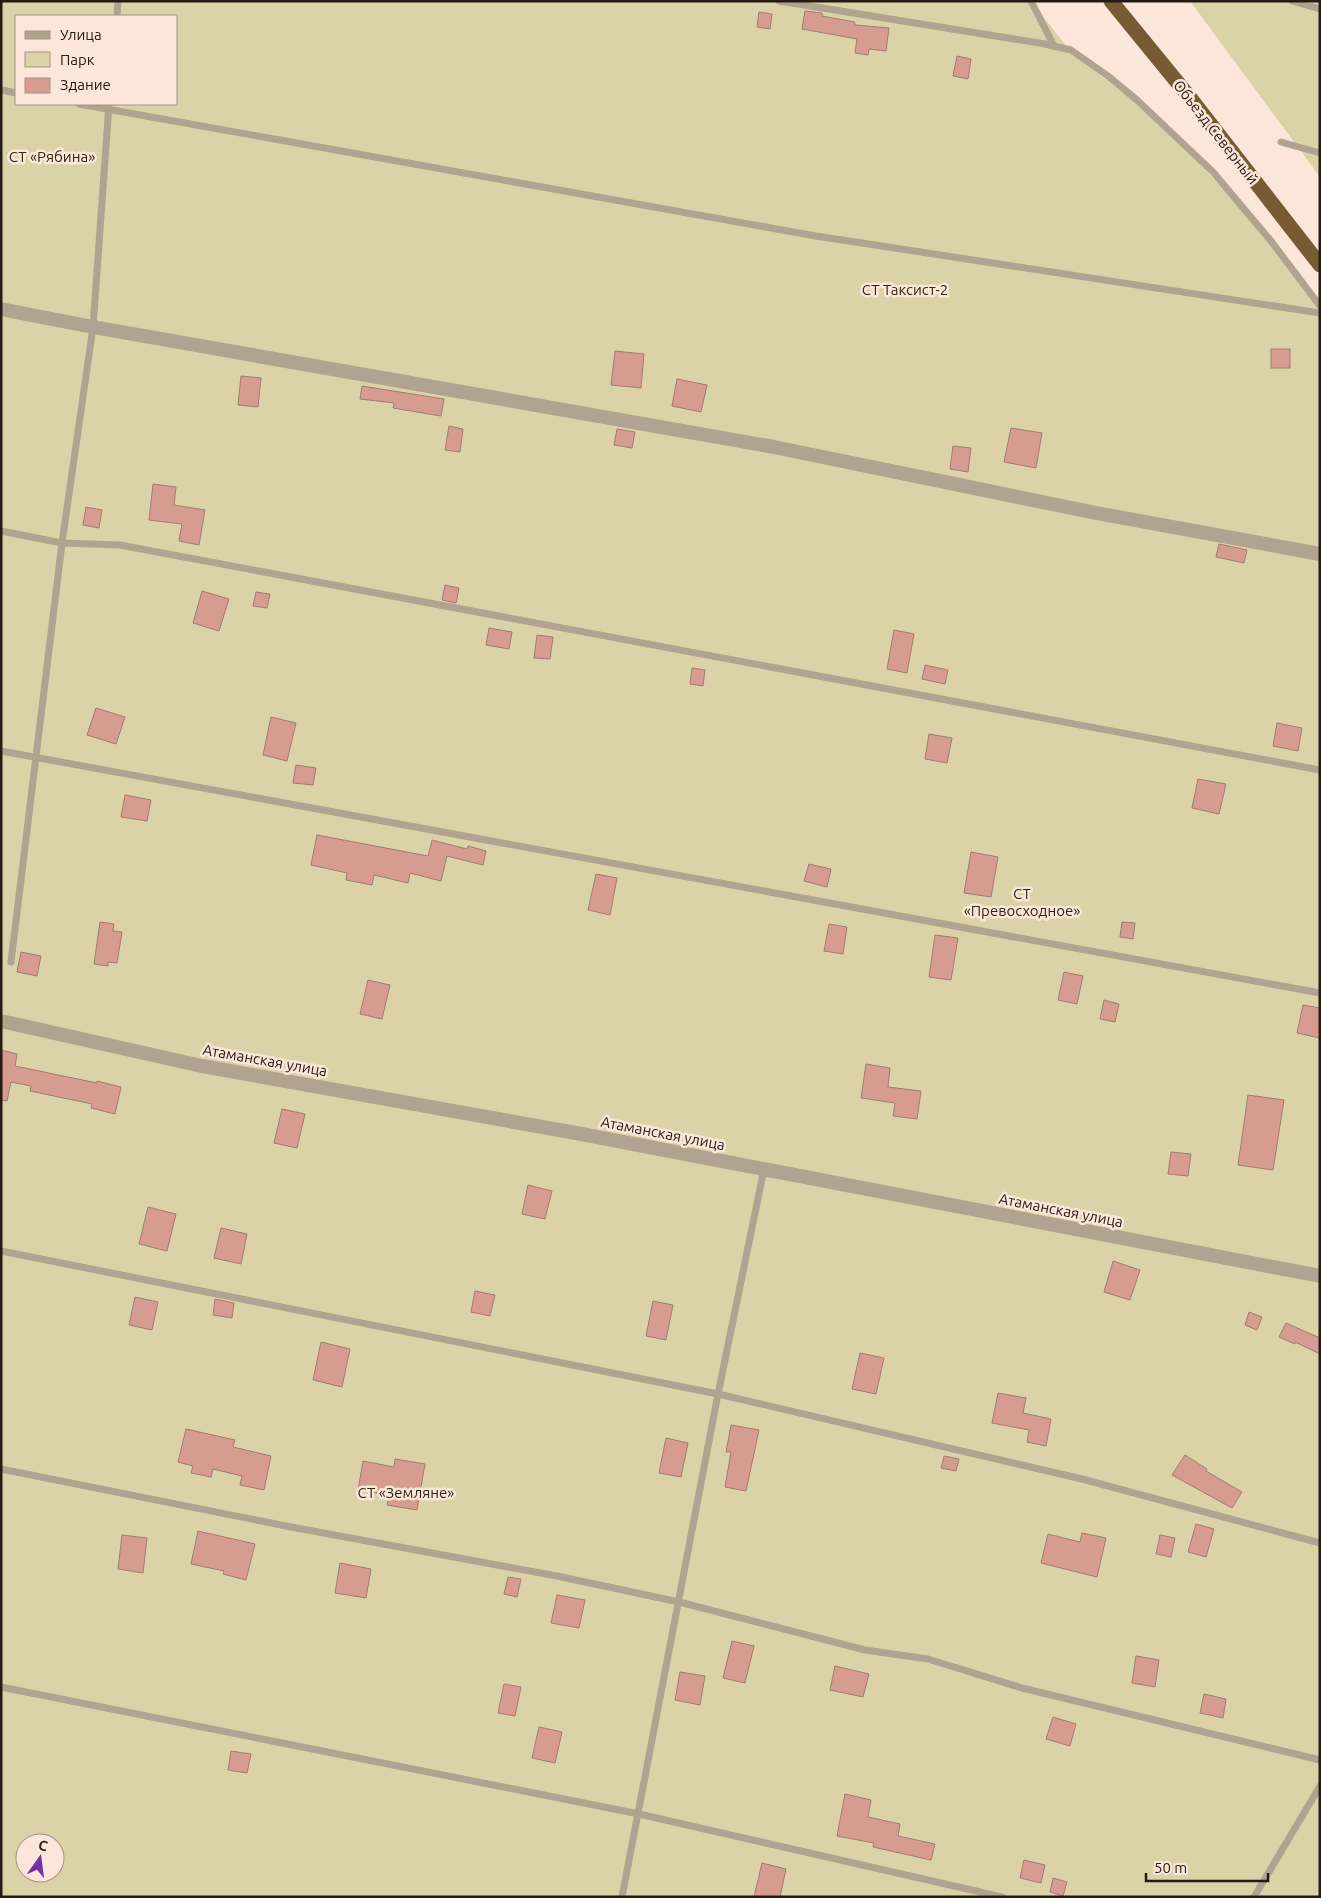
<svg xmlns="http://www.w3.org/2000/svg" width="1321" height="1898" viewBox="0 0 1321 1898" font-family="Ubuntu,sans-serif">
	<rect width="100%" height="100%" fill="#fbe6d9"/>
	<g fill="#dbd2a7" fill-rule="evenodd">
		<path d="M1,1H1031L1070,51L1161,123L1245,212L1320,303V1897H1ZM16,16H176V104H16ZM25,1843H55V1873H25Z"/>
		<polygon points="1190,1 1320,1 1320,177"/>
	</g>
	<g fill="#d79c90" stroke="#a17c74">
		<polygon points="805,11 822,13 822,16 855,22 855,25 889,28 886,51 869,49 868,55 855,53 857,39 802,29"/>
		<polygon points="759,12 772,14 770,29 757,27"/>
		<polygon points="957,56 971,59 968,79 953,76"/>
		<rect x="1271" y="349" width="19" height="19"/>
		<polygon points="615,351 644,354 641,388 611,385"/>
		<polygon points="241,376 261,378 258,407 238,405"/>
		<polygon points="677,379 707,385 701,412 672,406"/>
		<polygon points="362,386 444,399 441,416 393,408 394,403 360,399"/>
		<polygon points="449,426 463,429 460,452 445,450"/>
		<polygon points="1011,428 1042,433 1036,468 1004,462"/>
		<polygon points="617,429 635,432 632,448 614,445"/>
		<polygon points="953,446 971,448 968,472 950,469"/>
		<polygon points="153,484 176,487 174,505 205,510 199,545 179,541 182,524 149,520"/>
		<polygon points="86,507 102,510 99,528 83,525"/>
		<polygon points="1219,544 1247,550 1244,563 1216,557"/>
		<polygon points="445,585 459,588 456,603 442,600"/>
		<polygon points="202,591 229,599 219,631 193,623"/>
		<polygon points="256,592 270,594 267,608 253,606"/>
		<polygon points="489,628 512,632 509,649 486,645"/>
		<polygon points="894,630 914,634 907,673 887,669"/>
		<polygon points="537,635 553,637 550,659 534,658"/>
		<polygon points="925,665 948,670 945,684 922,679"/>
		<polygon points="692,668 705,670 703,686 690,684"/>
		<polygon points="96,708 125,717 116,744 87,735"/>
		<polygon points="271,717 296,723 287,761 263,755"/>
		<polygon points="1277,723 1302,728 1298,751 1273,746"/>
		<polygon points="929,734 952,738 947,763 925,759"/>
		<polygon points="296,765 316,768 313,785 293,783"/>
		<polygon points="1198,779 1226,784 1219,814 1192,808"/>
		<polygon points="125,795 151,800 147,821 121,817"/>
		<polygon points="317,835 428,856 432,840 467,849 468,846 486,851 483,865 447,856 441,881 410,873 408,883 374,875 372,885 346,880 347,873 311,865"/>
		<polygon points="971,852 998,857 991,897 964,893"/>
		<polygon points="809,864 831,869 827,887 804,881"/>
		<polygon points="596,874 617,878 610,915 588,910"/>
		<polygon points="100,922 114,924 113,931 122,932 117,963 108,962 108,966 94,964"/>
		<polygon points="1122,922 1135,923 1133,939 1120,937"/>
		<polygon points="829,924 847,927 843,954 824,951"/>
		<polygon points="935,935 958,938 951,980 929,977"/>
		<polygon points="21,952 41,956 37,976 17,972"/>
		<polygon points="1064,972 1083,976 1077,1004 1058,1000"/>
		<polygon points="368,980 390,985 382,1019 360,1014"/>
		<polygon points="1104,1000 1119,1004 1115,1022 1100,1019"/>
		<polygon points="1303,1005 1320,1008 1320,1038 1297,1033"/>
		<polygon points="1,1050 17,1054 15,1066 97,1083 97,1081 121,1087 115,1114 91,1108 92,1104 30,1091 31,1086 11,1082 7,1101 1,1100"/>
		<polygon points="866,1064 890,1068 888,1087 921,1091 917,1119 893,1116 895,1103 861,1098"/>
		<polygon points="1248,1095 1284,1100 1273,1170 1238,1165"/>
		<polygon points="282,1109 305,1114 297,1148 274,1143"/>
		<polygon points="1171,1152 1191,1154 1188,1176 1168,1174"/>
		<polygon points="528,1185 552,1191 545,1219 522,1214"/>
		<polygon points="148,1207 176,1214 167,1251 139,1244"/>
		<polygon points="221,1228 247,1234 241,1264 214,1258"/>
		<polygon points="1113,1261 1140,1270 1130,1300 1104,1292"/>
		<polygon points="475,1291 495,1295 490,1316 471,1312"/>
		<polygon points="135,1297 158,1302 152,1330 129,1325"/>
		<polygon points="215,1299 234,1303 232,1318 213,1315"/>
		<polygon points="653,1301 673,1305 666,1340 646,1336"/>
		<polygon points="1249,1312 1262,1317 1257,1330 1245,1325"/>
		<polygon points="1286,1323 1320,1338 1320,1354 1295,1342 1295,1344 1279,1337"/>
		<polygon points="321,1342 350,1349 342,1387 313,1380"/>
		<polygon points="860,1353 884,1358 876,1394 852,1389"/>
		<polygon points="998,1393 1026,1398 1023,1413 1051,1419 1046,1446 1027,1442 1029,1430 992,1423"/>
		<polygon points="731,1425 759,1430 746,1491 725,1487 731,1452 726,1452"/>
		<polygon points="186,1429 235,1440 233,1447 271,1456 264,1490 240,1485 242,1476 213,1469 211,1477 191,1473 193,1466 178,1462"/>
		<polygon points="666,1438 688,1443 681,1477 659,1473"/>
		<polygon points="1185,1455 1207,1469 1206,1471 1242,1492 1232,1508 1172,1475"/>
		<polygon points="944,1456 959,1459 956,1471 941,1468"/>
		<polygon points="395,1459 425,1464 417,1510 387,1505 389,1495 358,1490 363,1461 394,1467"/>
		<polygon points="1196,1524 1214,1529 1206,1557 1188,1552"/>
		<polygon points="198,1531 255,1544 246,1580 223,1574 224,1571 191,1564"/>
		<polygon points="1082,1533 1106,1538 1097,1577 1041,1563 1048,1534 1080,1542"/>
		<polygon points="122,1535 147,1538 143,1573 118,1569"/>
		<polygon points="1160,1535 1175,1538 1171,1557 1156,1554"/>
		<polygon points="340,1563 371,1569 366,1598 335,1593"/>
		<polygon points="508,1577 521,1579 517,1597 504,1594"/>
		<polygon points="557,1595 585,1600 579,1628 551,1623"/>
		<polygon points="732,1641 754,1646 745,1683 723,1678"/>
		<polygon points="1136,1656 1159,1660 1155,1687 1132,1683"/>
		<polygon points="835,1666 869,1674 863,1697 830,1690"/>
		<polygon points="680,1672 705,1676 700,1705 675,1700"/>
		<polygon points="504,1684 521,1687 515,1716 498,1713"/>
		<polygon points="1204,1694 1226,1699 1223,1718 1200,1713"/>
		<polygon points="1053,1717 1076,1724 1070,1746 1046,1739"/>
		<polygon points="539,1727 562,1732 555,1763 532,1758"/>
		<polygon points="231,1751 251,1754 247,1773 228,1770"/>
		<polygon points="845,1794 871,1800 868,1817 900,1824 898,1836 935,1844 931,1860 873,1847 874,1843 837,1836"/>
		<polygon points="1024,1860 1045,1865 1041,1883 1020,1878"/>
		<polygon points="762,1863 786,1869 780,1897 754,1897"/>
		<polygon points="1053,1878 1067,1882 1063,1896 1050,1892"/>
	</g>
	<g fill="none" stroke-linecap="round" stroke-linejoin="round">
		<g stroke="#b1a38f" stroke-width="7">
			<polyline points="779,1 1045,44 1071,50 1108,76 1137,100 1213,172 1271,241 1320,306"/>
			<polyline points="1031,1 1054,46"/>
			<polyline points="1292,1 1320,9"/>
			<polyline points="117,16 118,1"/>
			<polyline points="1,90 16,93"/>
			<polyline points="79,104 816,236 1320,313"/>
			<polyline points="1281,142 1320,153"/>
			<polyline points="1,531 62,543 120,545 1320,770"/>
			<polyline points="1,751 1320,993"/>
			<polyline points="11,962 62,543 93,327 109,104"/>
			<polyline points="1,1251 718,1394 1082,1479 1320,1543"/>
			<polyline points="1,1469 291,1527 557,1576 679,1602 865,1650 928,1659 1022,1688 1320,1760"/>
			<polyline points="1,1687 639,1814 1002,1897"/>
			<polyline points="622,1897 718,1394 764,1169"/>
			<polyline points="1254,1897 1320,1786"/>
		</g>
		<g stroke="#b1a38f" stroke-width="14">
			<polyline points="1,309 93,327 774,447 1096,513 1320,554"/>
			<polyline points="1,1021 202,1066 576,1133 1320,1276"/>
		</g>
		<polyline stroke="#775b32" stroke-width="15" points="1111,1 1191,99 1320,265"/>
	</g>
	<g text-anchor="middle" dominant-baseline="central" stroke-width="5" stroke-linejoin="round" paint-order="stroke">
		<g font-size="15" fill="#261a12" stroke="#fbe6d9">
			<text transform="translate(1216 132) rotate(52)">Обьезд Северный</text>
			<text transform="translate(265 1060) rotate(10)">Атаманская улица</text>
			<text transform="translate(663 1133) rotate(11)">Атаманская улица</text>
			<text transform="translate(1061 1210) rotate(11)">Атаманская улица</text>
		</g>
		<g font-size="15" fill="#2f2910" stroke="#fbe6d9">
			<text x="52" y="156">СТ «Рябина»</text>
			<text x="905" y="289">СТ Таксист-2</text>
			<text x="1022" y="893">СТ<tspan x="1022" dy="17">«Превосходное»</tspan></text>
			<text x="406" y="1492">СТ «Земляне»</text>
		</g>
	</g>
	<rect width="1321" height="1898" fill="none" stroke="#261a12" stroke-width="5"/>
	<rect x="15" y="15" width="162" height="90" fill="#fbe6d9" stroke="#a69489"/>
	<rect x="25" y="31" width="25" height="8" fill="#b1a38f" stroke="#a69489"/>
	<text x="60" y="40" font-size="15" fill="#261a12">Улица</text>
	<rect x="25" y="52" width="25" height="15" fill="#dbd2a7" stroke="#a69489"/>
	<text x="60" y="65" font-size="15" fill="#261a12">Парк</text>
	<rect x="25" y="78" width="25" height="15" fill="#d79c90" stroke="#a69489"/>
	<text x="60" y="90" font-size="15" fill="#261a12">Здание</text>
	<g transform="translate(40 1858) rotate(14)"><circle r="24" fill="#fbe6d9" stroke="#a69489"/>
	<path d="M0-4L9 19L0 12L-9 19Z" fill="#7231a6"/>
	<text y="-8" font-size="14" font-weight="bold" text-anchor="middle" fill="#261a12">С</text>
	</g>
	<path d="M1146 1873v8h122v-8" fill="none" stroke="#261a12" stroke-width="2.5"/>
	<text x="1154" y="1873" font-size="15" fill="#261a12" stroke="#fbe6d9" stroke-width="4" paint-order="stroke">50 m</text>
</svg>
